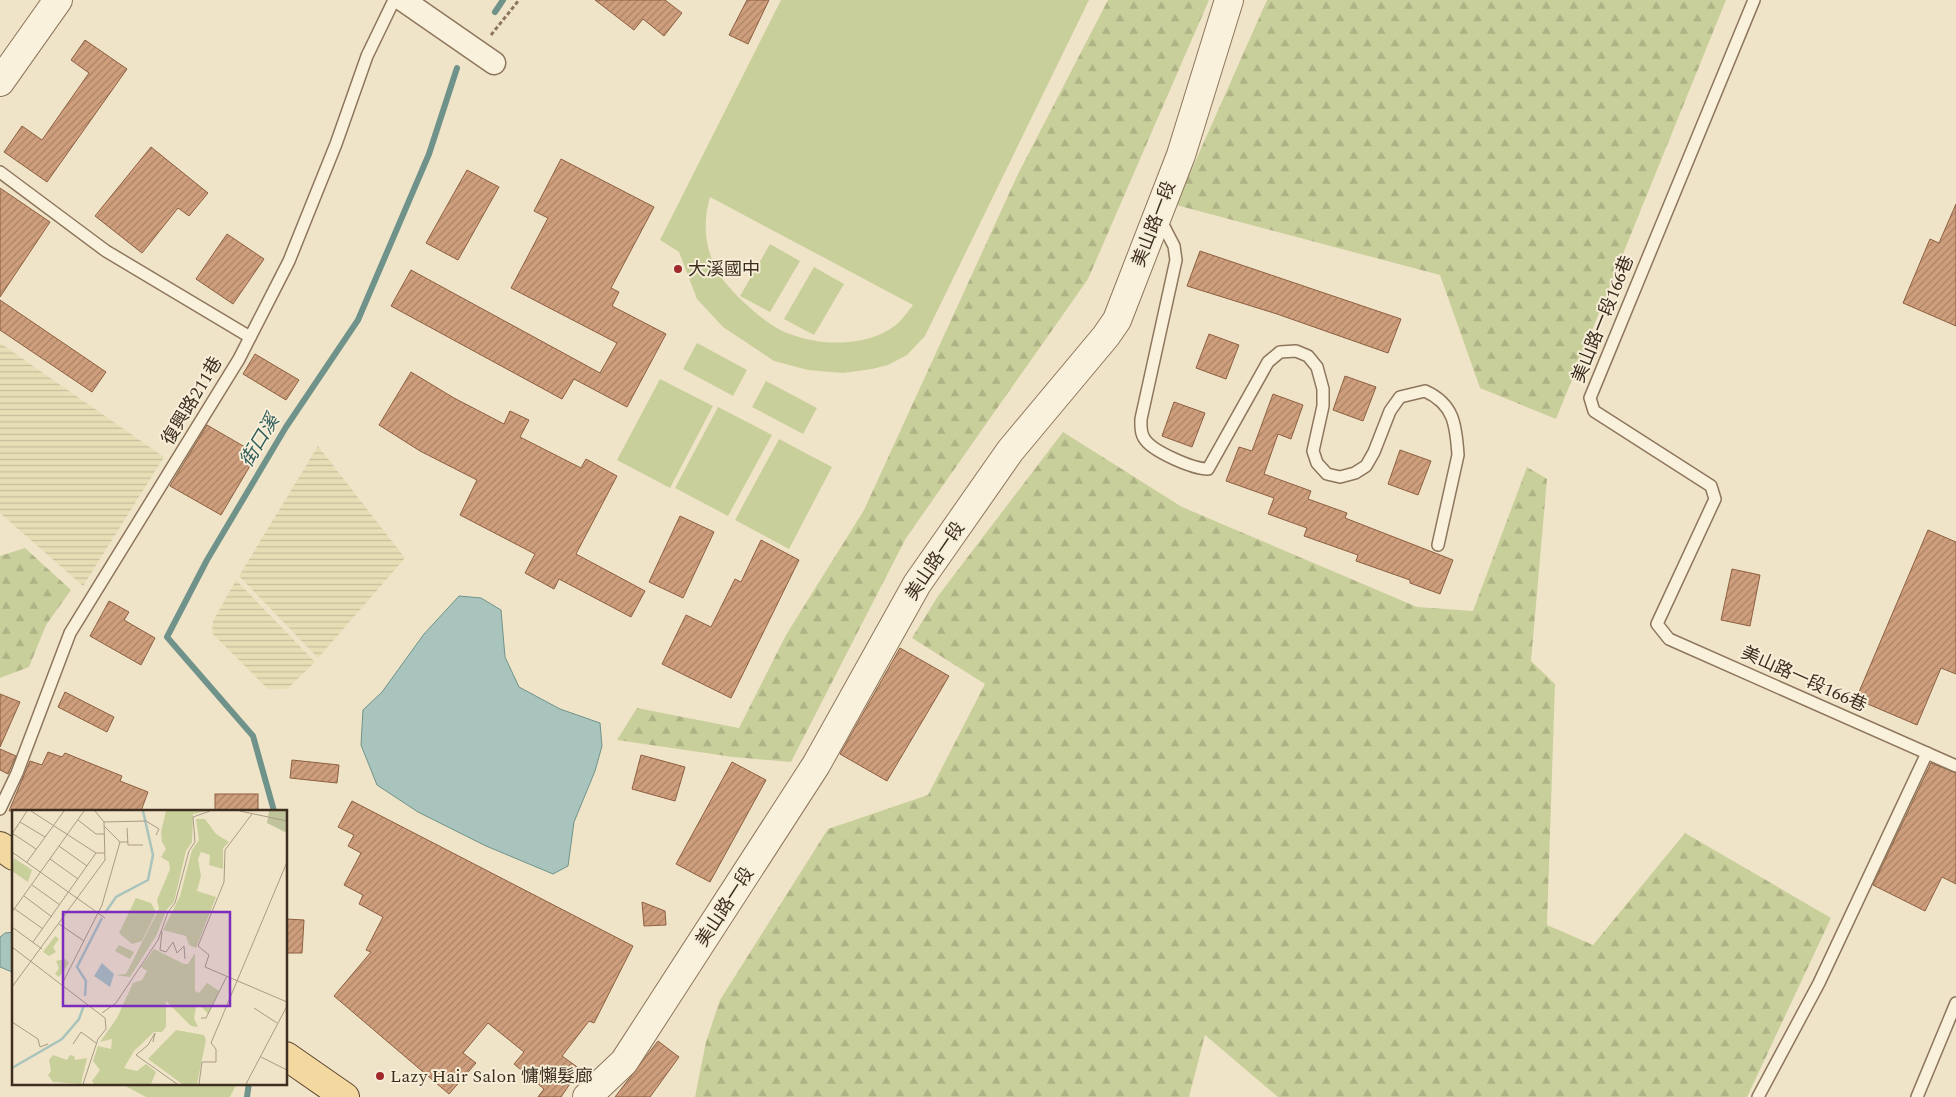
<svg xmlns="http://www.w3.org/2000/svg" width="1956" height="1097" viewBox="0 0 1956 1097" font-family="Spectral,'Noto Sans TC',serif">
	<defs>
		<pattern id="farmland-rules" width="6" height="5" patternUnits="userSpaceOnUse" patternTransform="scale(1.25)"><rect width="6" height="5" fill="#e6deb5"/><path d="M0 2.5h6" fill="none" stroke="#c6bf9b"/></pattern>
		<pattern id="forest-firs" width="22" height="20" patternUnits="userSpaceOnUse" patternTransform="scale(1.25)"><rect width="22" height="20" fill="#c9cf9b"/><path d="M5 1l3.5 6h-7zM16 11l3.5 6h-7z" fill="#aeb285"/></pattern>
		<pattern id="building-hatch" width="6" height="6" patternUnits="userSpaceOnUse" patternTransform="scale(1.25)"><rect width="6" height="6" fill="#cf9f7d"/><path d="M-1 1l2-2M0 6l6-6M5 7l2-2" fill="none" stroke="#a98266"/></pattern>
	</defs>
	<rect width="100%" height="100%" fill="#f0e4c8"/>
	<g fill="url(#farmland-rules)">
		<polygon points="0,343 164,457 83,586 0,513"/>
		<polygon points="318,446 405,558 318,658 239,576"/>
		<polygon points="236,580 315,662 287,689 268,689 212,633 213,621"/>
	</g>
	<g fill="#c9cf9b" fill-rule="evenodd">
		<path d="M781,0H1089L925,336L907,355L888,365L872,369L843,373L808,370L774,361L723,327L697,299L679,252L660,240ZM710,197L913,305C908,311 902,320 896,325C866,348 820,346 787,333C767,326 726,289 717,270C704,247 703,221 710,197Z"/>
		<polygon points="770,244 800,261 770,312 740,296"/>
		<polygon points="814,267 844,284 814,335 784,319"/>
		<polygon points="697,343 747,370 733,396 683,369"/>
		<polygon points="660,379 713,406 670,488 617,460"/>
		<polygon points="766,381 817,408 803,434 752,407"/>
		<polygon points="718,407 772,435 728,516 675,488"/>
		<polygon points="779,439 832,467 789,549 735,520"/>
		<polygon points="120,1083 237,1083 230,1097 146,1097"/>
	</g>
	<g fill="url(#forest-firs)">
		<polygon points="1108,0 1209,0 1088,279 906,538 791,762 733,757 617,740 637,708 739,728 786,635 864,510 1018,174"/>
		<polygon points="1267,0 1726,0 1556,419 1480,388 1440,275 1176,205"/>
		<polygon points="1063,432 1182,507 1417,607 1473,611 1527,467 1547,479 1531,661 1555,684 1547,925 1593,945 1685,833 1831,918 1747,1097 1278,1097 1205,1035 1189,1097 695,1097 706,1042 720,1000 828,829 928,795 985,684 912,638 938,596"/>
		<polygon points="25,548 71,590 46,625 29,667 0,678 0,556"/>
	</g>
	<g fill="#a9c4bc" stroke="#6f938a">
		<polygon points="459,596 481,598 501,610 505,657 519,687 560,709 600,723 602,746 595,771 574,822 568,866 553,874 486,846 418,812 377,785 361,745 363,710 382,692 424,634"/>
		<polygon points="14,932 14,972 12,972 0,967 0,937 5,933"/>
	</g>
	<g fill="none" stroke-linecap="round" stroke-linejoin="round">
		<g stroke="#6f938a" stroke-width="6">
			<polyline points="495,12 503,0"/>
			<polyline points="274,811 253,736 167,637 207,560 286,427 358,320 429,154 457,68"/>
			<polyline points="247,1097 249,1083"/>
		</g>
	</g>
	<g fill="url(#building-hatch)" stroke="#8d5f41">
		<polygon points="595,0 665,0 682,13 664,36 643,19 634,30"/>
		<polygon points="747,0 769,0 748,44 729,35"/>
		<polygon points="85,40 127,69 47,182 4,152 22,126 42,140 89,73 71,60"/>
		<polygon points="151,147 208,193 189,216 178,208 142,253 95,216"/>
		<polygon points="561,159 654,207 611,288 619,292 612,306 666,334 627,407 574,379 562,399 391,306 411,270 600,373 617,343 511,288 548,218 534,211"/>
		<polygon points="467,170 499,187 458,260 426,243"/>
		<polygon points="0,188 50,222 0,297"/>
		<polygon points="1956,204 1956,326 1903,303 1930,239 1939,243"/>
		<polygon points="227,234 264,259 233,304 196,279"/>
		<polygon points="1200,251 1401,319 1388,353 1277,314 1187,286"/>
		<polygon points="0,300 106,372 92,392 0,330"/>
		<polygon points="1209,334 1239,345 1226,379 1196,368"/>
		<polygon points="255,354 299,380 286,400 243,374"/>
		<polygon points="411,372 454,398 504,424 510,411 529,420 520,437 581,468 586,459 617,476 576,554 645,591 631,617 559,579 554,589 525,573 535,554 460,515 477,480 420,451 379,425"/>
		<polygon points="1345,376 1376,387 1363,421 1333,410"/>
		<polygon points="1273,394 1303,405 1291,439 1278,434 1264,474 1311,491 1308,499 1347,513 1345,518 1453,560 1440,594 1410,583 1410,580 1356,561 1358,555 1304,536 1307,528 1268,514 1274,498 1226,481 1239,447 1252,451"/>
		<polygon points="1174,402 1205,413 1192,447 1162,436"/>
		<polygon points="207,425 257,454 221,515 170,486"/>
		<polygon points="1400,450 1431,461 1418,495 1388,484"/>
		<polygon points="680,516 714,532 683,598 649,582"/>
		<polygon points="1928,530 1956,542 1956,674 1941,668 1917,725 1856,699"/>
		<polygon points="761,540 799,560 731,698 662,664 686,615 711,627 735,579 741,582"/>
		<polygon points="1732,569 1760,575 1750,626 1721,620"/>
		<polygon points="109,601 129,612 124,620 155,638 141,665 90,636"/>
		<polygon points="900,648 949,676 887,781 840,754"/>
		<polygon points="65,692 114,717 107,732 58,707"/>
		<polygon points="0,694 20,702 0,747"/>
		<polygon points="0,749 16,756 8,774 0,770"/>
		<polygon points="48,752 62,757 65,753 92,764 122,776 120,781 148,792 141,811 9,811 30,761 42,765"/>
		<polygon points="641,755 685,767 675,801 632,789"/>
		<polygon points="292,760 339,765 337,783 290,778"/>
		<polygon points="732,762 766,780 710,882 676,864"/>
		<polygon points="1931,763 1956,773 1956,884 1942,877 1925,911 1873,885"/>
		<rect x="215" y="794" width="43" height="17"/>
		<polygon points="352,801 633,946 594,1023 589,1021 562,1056 580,1069 561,1097 538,1097 544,1089 514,1064 524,1052 488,1023 463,1053 476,1063 449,1094 334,996 371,952 366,950 383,917 359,904 363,895 344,885 361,853 348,846 354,835 338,827"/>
		<polygon points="642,902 665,911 666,925 644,926"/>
		<polygon points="286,919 304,920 302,953 286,953"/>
		<polygon points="658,1041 679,1057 650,1097 615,1097"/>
	</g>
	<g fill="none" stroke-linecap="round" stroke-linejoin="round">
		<defs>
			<g id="service">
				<polyline points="1754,0 1590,398 1594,411 1711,486 1715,499 1657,624 1669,639 1956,766"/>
				<polyline points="0,172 106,251 250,337"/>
				<path d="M1160,219L1174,246L1176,260L1141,419C1141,425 1140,432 1144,438C1151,451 1193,469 1208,469L1268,362L1280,352L1296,351L1308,356L1317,367L1323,389V406L1313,451L1317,463L1327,474L1340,477L1355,473L1366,466L1374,452L1390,411L1400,397L1425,391C1454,404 1456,425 1458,455L1438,545"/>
				<polyline points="0,809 17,773 70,633 239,359 289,261 336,144 367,56 394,0"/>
				<polyline points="1758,1097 1819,983 1927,753"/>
				<polyline points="1917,1097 1956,1003"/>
			</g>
			<polyline id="minor" points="403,0 494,63"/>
			<g id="tertiary">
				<polyline points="0,82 58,0"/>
				<polyline points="587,1097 624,1062 816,765 917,584 1010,451 1106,336 1117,320 1181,155 1229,0"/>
			</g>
			<g id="primary">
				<polyline points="0,846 14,856"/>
				<polyline points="286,1056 345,1097"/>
			</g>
		</defs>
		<use href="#service" stroke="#8d765c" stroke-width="14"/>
		<use href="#minor" stroke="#8d765c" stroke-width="25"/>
		<use href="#tertiary" stroke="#8d765c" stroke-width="30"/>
		<use href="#primary" stroke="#5b4430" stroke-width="30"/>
		<polyline stroke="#8d765c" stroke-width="3" stroke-dasharray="4 2.5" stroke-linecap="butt" points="491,35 519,0"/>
		<use href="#service" stroke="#faf1dc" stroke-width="11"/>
		<use href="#minor" stroke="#faf1dc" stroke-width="22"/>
		<use href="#tertiary" stroke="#faf1dc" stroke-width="28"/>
		<use href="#primary" stroke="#f3d9a0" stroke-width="28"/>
	</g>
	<g fill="#9e2a2b" stroke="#f7eed8" stroke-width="2">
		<circle cx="678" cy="269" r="5"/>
		<circle cx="380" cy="1076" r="5"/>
	</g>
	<g text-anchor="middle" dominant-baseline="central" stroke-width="4" stroke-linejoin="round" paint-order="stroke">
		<g font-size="18" fill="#3d2e20" stroke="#f7eed8">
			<text transform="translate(1154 224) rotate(-69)">美山路一段</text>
			<text transform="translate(1603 319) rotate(-68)">美山路一段166巷</text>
			<text transform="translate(192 401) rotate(-59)">復興路211巷</text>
			<text transform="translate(935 561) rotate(-56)">美山路一段</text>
			<text transform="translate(1804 679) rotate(24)">美山路一段166巷</text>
			<text transform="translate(725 907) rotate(-57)">美山路一段</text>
		</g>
		<g font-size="18" fill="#3d2e20" stroke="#f7eed8" text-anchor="start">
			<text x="688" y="269">大溪國中</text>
			<text x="390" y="1076">Lazy Hair Salon 慵懶髮廊</text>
		</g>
		<g font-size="19" font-style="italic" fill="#2f5d5a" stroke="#f7eed8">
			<text transform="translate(260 441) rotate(-59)">街口溪</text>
		</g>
	</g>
	<g transform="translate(12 810)">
		<rect width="275" height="275" fill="#f0e4c8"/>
		<path d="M2,48L20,60L16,72L0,61ZM124,88L139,93L144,102L130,131L120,134L107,123ZM107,135L122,142L118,149L103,141Z" fill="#c9cf9b"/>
		<path d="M154,1H194L181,4L180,32L174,41L162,92L155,99L144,126L118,167L103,165L114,164L147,99L145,90L158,59L157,52L149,47L154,39L150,32L149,22ZM184,9H193L204,24L217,32L211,38V59L197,55L198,45L189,42L186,49L189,66L185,81L204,87L184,138L177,135L174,126L151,120L168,86L180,40L187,30ZM43,126L47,129L41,137L44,142L37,146L31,142ZM142,139L172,154H176L183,143V181L187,183L195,173L207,181L196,204L189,196L184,197L182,208L186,217L179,216L154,191V217L150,222H142L122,241L112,258L125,261L134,254L144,262L139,274H82L80,271L88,260L81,251L86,236L99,239L100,229L88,232L105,208L121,173L130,170L135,161L129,157ZM53,149L57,153L47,167L43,164L47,158L44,151ZM164,220L192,225L194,230L185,274H170L136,249ZM41,245L55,250L58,245L62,246L63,250L75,248L69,274L41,272L36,265L39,261L37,250Z" fill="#c9cf9b"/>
		<path d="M257,1H275V23L255,13Z" fill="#bfc49a"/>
		<path d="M90,153L102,164L98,177L82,166Z" fill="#a9c4bc"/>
		<path fill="none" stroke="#a9c4bc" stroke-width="2.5" d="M93,103L104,87L136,70L141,45L131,1M73,186L74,171L65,157L90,108M0,258L50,229L67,209L72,195"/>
		<path fill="none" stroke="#a89b85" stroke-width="1" d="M19,1L84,43H93M228,1L275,11M240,4L213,40L212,72L186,136L197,145L193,157L275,192M66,10L84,24H92M8,12L33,27M92,12L134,11L147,19L144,25M92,16L108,32H116M115,18L116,35H131M0,23L24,39M0,24L15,1M47,36L75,56M0,42L93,108M38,49L66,69M15,52L52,1M20,75L48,95M12,86L40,107M0,97L31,119M0,102L72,1M47,114L72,131M0,117L30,139M150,121L148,140L154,142L161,132L165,143L172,136L173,149M21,132L84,43M0,137L93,208L94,219L86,229L71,274M50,174L90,95L108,32M0,177L93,50L92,12L83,1M242,198L265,213M90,203L104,193L146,130L156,102L163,93L177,41L183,32L181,7L198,1M189,208H194L215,166M0,212L26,229L28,237L36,234M141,232L143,223L136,235L124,245L165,274M61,234L69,222L84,233M249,247L275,260M187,274L190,252H204V239L199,233L275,52M234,274L275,196"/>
		<path fill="#7b2cbf" fill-opacity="0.15" stroke="#7b2cbf" stroke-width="2.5" d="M51,102H218V196H51Z"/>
		<rect width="275" height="275" fill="none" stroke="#3d2e20" stroke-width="2.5"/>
	</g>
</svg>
